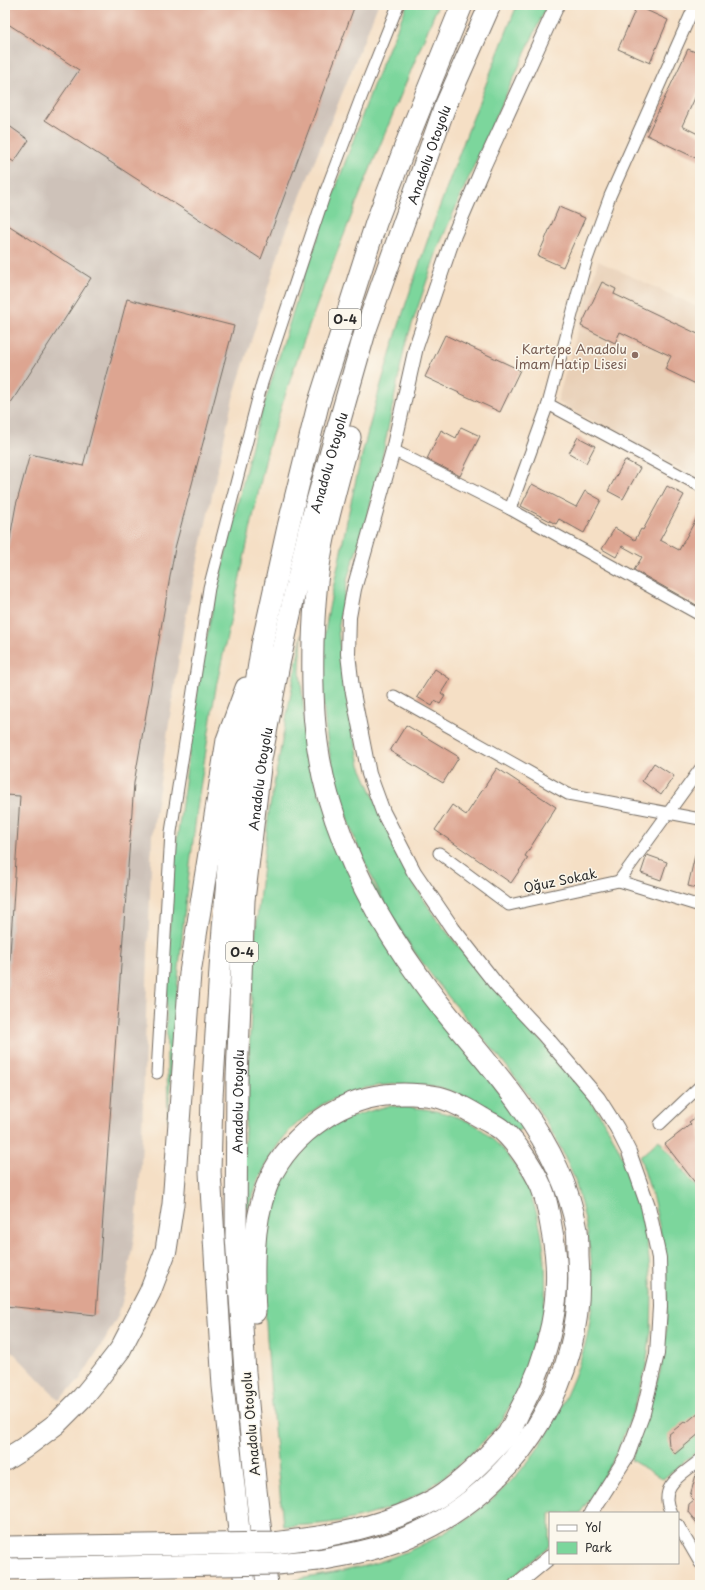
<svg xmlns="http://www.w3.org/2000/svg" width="705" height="1590" viewBox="0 0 705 1590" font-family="'Playpen Sans',sans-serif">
	<rect width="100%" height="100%" fill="#fbf7ec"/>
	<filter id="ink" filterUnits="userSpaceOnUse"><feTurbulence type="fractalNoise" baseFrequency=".025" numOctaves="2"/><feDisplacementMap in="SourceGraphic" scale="8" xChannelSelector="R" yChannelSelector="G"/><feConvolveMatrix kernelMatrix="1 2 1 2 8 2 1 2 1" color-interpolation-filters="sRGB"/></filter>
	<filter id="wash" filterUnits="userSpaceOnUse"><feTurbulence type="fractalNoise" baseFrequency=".012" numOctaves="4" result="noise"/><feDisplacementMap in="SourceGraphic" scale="16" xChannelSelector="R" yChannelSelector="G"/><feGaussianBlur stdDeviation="0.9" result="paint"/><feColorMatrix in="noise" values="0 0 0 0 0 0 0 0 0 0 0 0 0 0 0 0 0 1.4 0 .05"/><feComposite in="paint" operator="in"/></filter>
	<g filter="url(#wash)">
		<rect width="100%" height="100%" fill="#f5dfc5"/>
		<polygon fill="#e8cfb6" points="598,261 700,308 700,479 557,402"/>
		<polygon fill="#cec2b9" points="5,5 378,5 284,237 233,398 184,625 152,835 141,1165 136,1225 125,1292 118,1316 104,1341 80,1379 59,1400 5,1344"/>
		<g fill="#7cd69c" stroke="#548064">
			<polygon points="407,5 438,5 362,189 325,283 297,359 268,448 216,687 198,801 185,905 173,1032 168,1120 166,1004 172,876 201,666 216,592 254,437 306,270 374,83"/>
			<path d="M517,5H547L483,145L438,248L405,345L382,458L365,526L348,576L338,629L342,670L360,765L407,873L435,917L467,957L561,1063L591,1101L611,1133L629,1171L641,1209L648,1250L652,1293L651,1331L645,1372L632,1414L617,1452L598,1487L580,1513H550V1546L503,1585H295L294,1580C327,1574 362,1569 393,1557C462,1531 525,1483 557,1415C569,1390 580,1365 587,1337C597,1292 592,1244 580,1200C578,1191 576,1182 572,1173C561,1145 544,1118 527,1093C493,1045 450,1004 417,955C366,879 327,790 323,697C322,679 322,660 324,642C327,611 335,581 341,551C376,362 447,183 517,5Z"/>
			<path d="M302,634L300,671L307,744L319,793L483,1070L525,1127L514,1133C502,1120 489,1109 474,1101C434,1079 374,1079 333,1099C321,1104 310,1113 300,1121C295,1126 289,1130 285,1136C267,1157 258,1182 248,1208L241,1207L255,937L269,811Z"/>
			<path d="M388,1106C420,1107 451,1111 479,1127C483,1130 487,1135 491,1138C541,1181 551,1257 543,1318C538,1350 516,1400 497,1426C479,1448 451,1473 427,1489C381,1517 336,1525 283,1526C277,1459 270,1392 266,1324C264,1284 260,1244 272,1204C277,1186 292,1161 305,1147C327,1123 358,1114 388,1106Z"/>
			<polygon points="659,1140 700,1192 700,1449 663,1479 631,1460 660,1372 666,1330 667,1282 664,1249 654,1202 640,1157"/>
		</g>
		<g id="blocks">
			<g fill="#dda591">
				<polygon points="5,5 355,5 261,259 45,120 79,70 5,22"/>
				<polygon points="637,6 668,20 650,63 618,49"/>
				<polygon points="688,49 700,54 700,87 682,126 700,135 700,160 647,135"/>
				<polygon points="5,123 29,140 14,162 5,156"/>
				<polygon points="559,207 585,218 563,267 538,256"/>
				<polygon points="5,223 91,278 5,412"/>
				<polygon points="602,282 616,289 614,294 700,335 700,376 696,384 665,369 671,356 620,332 615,343 581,326"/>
				<polygon points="127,299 234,326 175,548 134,783 96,1315 5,1306 5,1033 20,796 5,795 5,565 16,505 30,454 83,466"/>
				<polygon points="445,335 520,370 500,412 425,377"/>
				<polygon points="461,427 480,436 460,476 427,459 441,430 456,438"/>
				<polygon points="578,437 595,446 586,463 569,453"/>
				<polygon points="625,460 640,468 623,499 608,491"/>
				<polygon points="532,484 576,507 585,491 601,500 584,533 559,519 556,524 521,506"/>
				<polygon points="667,486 684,495 660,540 679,550 700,512 700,607 634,570 642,557 622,546 616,557 602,549 615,528 635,540 641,529 643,530"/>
				<polygon points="435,669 450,679 441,693 445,696 440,704 435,701 432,706 417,697"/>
				<polygon points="406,725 459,757 443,783 390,751"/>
				<polygon points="654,763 674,776 661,795 642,781"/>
				<polygon points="497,768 556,807 525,856 528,858 511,883 435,830 452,805 466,815"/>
				<polygon points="696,851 700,852 700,889 688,886"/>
				<polygon points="647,855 667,862 661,880 641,873"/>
				<polygon points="700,1114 700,1189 665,1144 691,1124 689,1122"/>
				<polygon points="700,1411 700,1433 675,1454 669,1446 668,1435 684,1422 686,1423"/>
				<polygon points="697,1471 700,1472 700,1527 688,1512 689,1504 694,1500 690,1496"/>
			</g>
		</g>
	</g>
	<g filter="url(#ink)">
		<use href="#blocks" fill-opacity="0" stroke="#726a61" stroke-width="1"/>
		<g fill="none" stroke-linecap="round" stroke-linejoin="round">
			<defs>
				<g id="minor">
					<polyline points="548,404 700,486"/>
					<polyline points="393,450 510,509 700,615"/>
					<polyline points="510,509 548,404 586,262 610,196 695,5"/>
					<polyline points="394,696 568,794 700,819"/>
					<polyline points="439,853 509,905 619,881 700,906"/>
					<polyline points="619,881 700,769"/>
					<polyline points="157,1073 171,832 209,588 262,383 325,193 362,95 398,5"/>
					<polyline points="660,1124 700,1086"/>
					<path d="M671,1513C657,1486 682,1475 700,1460"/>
					<polyline points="678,1525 700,1563"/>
				</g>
				<g id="tertiary">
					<polyline points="557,5 484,165 454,235 416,347 393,450 354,589 349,617 348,654 352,688 369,774 383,812 414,872 453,929 496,984 544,1035 598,1098 617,1128 629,1152 648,1206 659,1258 660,1307 657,1354 643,1413 627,1456 591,1513"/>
					<polyline points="516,1585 550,1557"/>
				</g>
				<g id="motorway">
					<path d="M255,1312C253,1271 252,1227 266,1188C283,1141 335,1100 385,1095C400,1093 424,1094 438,1097C454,1101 468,1110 482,1118C488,1122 496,1125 502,1130C518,1144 538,1175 544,1194C548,1206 550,1220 552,1232C565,1294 549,1358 519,1412C516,1419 512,1427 508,1434C504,1439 499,1443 495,1448C478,1466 459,1485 437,1498C401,1519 360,1530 319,1537"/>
					<polyline points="5,1460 24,1448 56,1424 82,1398 96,1381 120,1350 150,1292 166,1250 173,1204 190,973 227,740 246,688"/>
					<path d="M318,1560C346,1555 375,1550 403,1539C461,1516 511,1473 542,1418C571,1368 582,1314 578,1257C578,1248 578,1238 577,1230C569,1186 548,1144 522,1108C492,1064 453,1025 422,981C381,925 347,862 328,796C313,743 312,696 313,642C314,611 316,579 322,548C329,511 340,474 350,437"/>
					<polyline points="245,1585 223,1386 210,1172 212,1097 221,954 229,854 262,645 288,527 318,405 376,223 409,136 462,5"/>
					<path id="s1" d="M267,1585L256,1490L245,1372L236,1236L237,1078L244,900L261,759L279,664L309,529L365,332L444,109L490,5"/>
				</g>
			</defs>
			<use href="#minor" stroke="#726a61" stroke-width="13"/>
			<use href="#tertiary" stroke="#726a61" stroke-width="16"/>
			<use href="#motorway" stroke="#726a61" stroke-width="23"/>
			<use href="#minor" stroke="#fff" stroke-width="11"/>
			<use href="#tertiary" stroke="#fff" stroke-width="14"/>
			<use href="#motorway" stroke="#fff" stroke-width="21"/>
			<defs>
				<g id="motorway-bridge">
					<polyline points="5,1547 274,1543 319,1537"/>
					<polyline points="5,1569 277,1564 318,1560"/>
				</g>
			</defs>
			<use href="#motorway-bridge" stroke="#726a61" stroke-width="23" stroke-linecap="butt"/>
			<use href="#motorway-bridge" stroke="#fff" stroke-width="21"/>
		</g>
	</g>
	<circle fill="#8d6e63" stroke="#fbf7ec" stroke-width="1.5" cx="635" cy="355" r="4"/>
	<g text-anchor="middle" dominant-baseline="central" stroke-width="3" stroke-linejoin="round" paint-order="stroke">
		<g fill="#fbf7ec" stroke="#696865" stroke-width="1">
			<rect x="329" y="309" width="32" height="20" rx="3"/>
			<rect x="226" y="942" width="32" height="20" rx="3"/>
		</g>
		<g font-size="12" font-weight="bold" fill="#2b2b2b">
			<text x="345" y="319">O-4</text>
			<text x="242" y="952">O-4</text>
		</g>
		<g font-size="13" fill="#2b2b2b" stroke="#fbf7ec">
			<text stroke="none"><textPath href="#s1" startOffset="1457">Anadolu Otoyolu</textPath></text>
			<text stroke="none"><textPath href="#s1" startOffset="1133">Anadolu Otoyolu</textPath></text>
			<text stroke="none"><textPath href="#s1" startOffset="809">Anadolu Otoyolu</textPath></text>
			<text transform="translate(560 880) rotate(-12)">Oğuz Sokak</text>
			<text stroke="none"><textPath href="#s1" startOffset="485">Anadolu Otoyolu</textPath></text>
			<text transform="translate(250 1424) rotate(-95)">Anadolu Otoyolu</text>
		</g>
		<g font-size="13" fill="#785e54" stroke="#fbf7ec" text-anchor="end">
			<text x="627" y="348">Kartepe Anadolu<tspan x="627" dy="15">İmam Hatip Lisesi</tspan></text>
		</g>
	</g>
	<rect width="705" height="1590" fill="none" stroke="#fbf7ec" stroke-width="20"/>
	<rect x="549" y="1512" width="130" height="52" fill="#fbf7ec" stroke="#a8a59f"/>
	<rect x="557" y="1525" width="20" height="6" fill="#ffffff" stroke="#a8a59f"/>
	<text x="585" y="1532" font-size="12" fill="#2b2b2b">Yol</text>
	<rect x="557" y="1542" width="20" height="12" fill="#7cd69c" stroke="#a8a59f"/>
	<text x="585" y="1552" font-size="12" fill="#2b2b2b">Park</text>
</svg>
